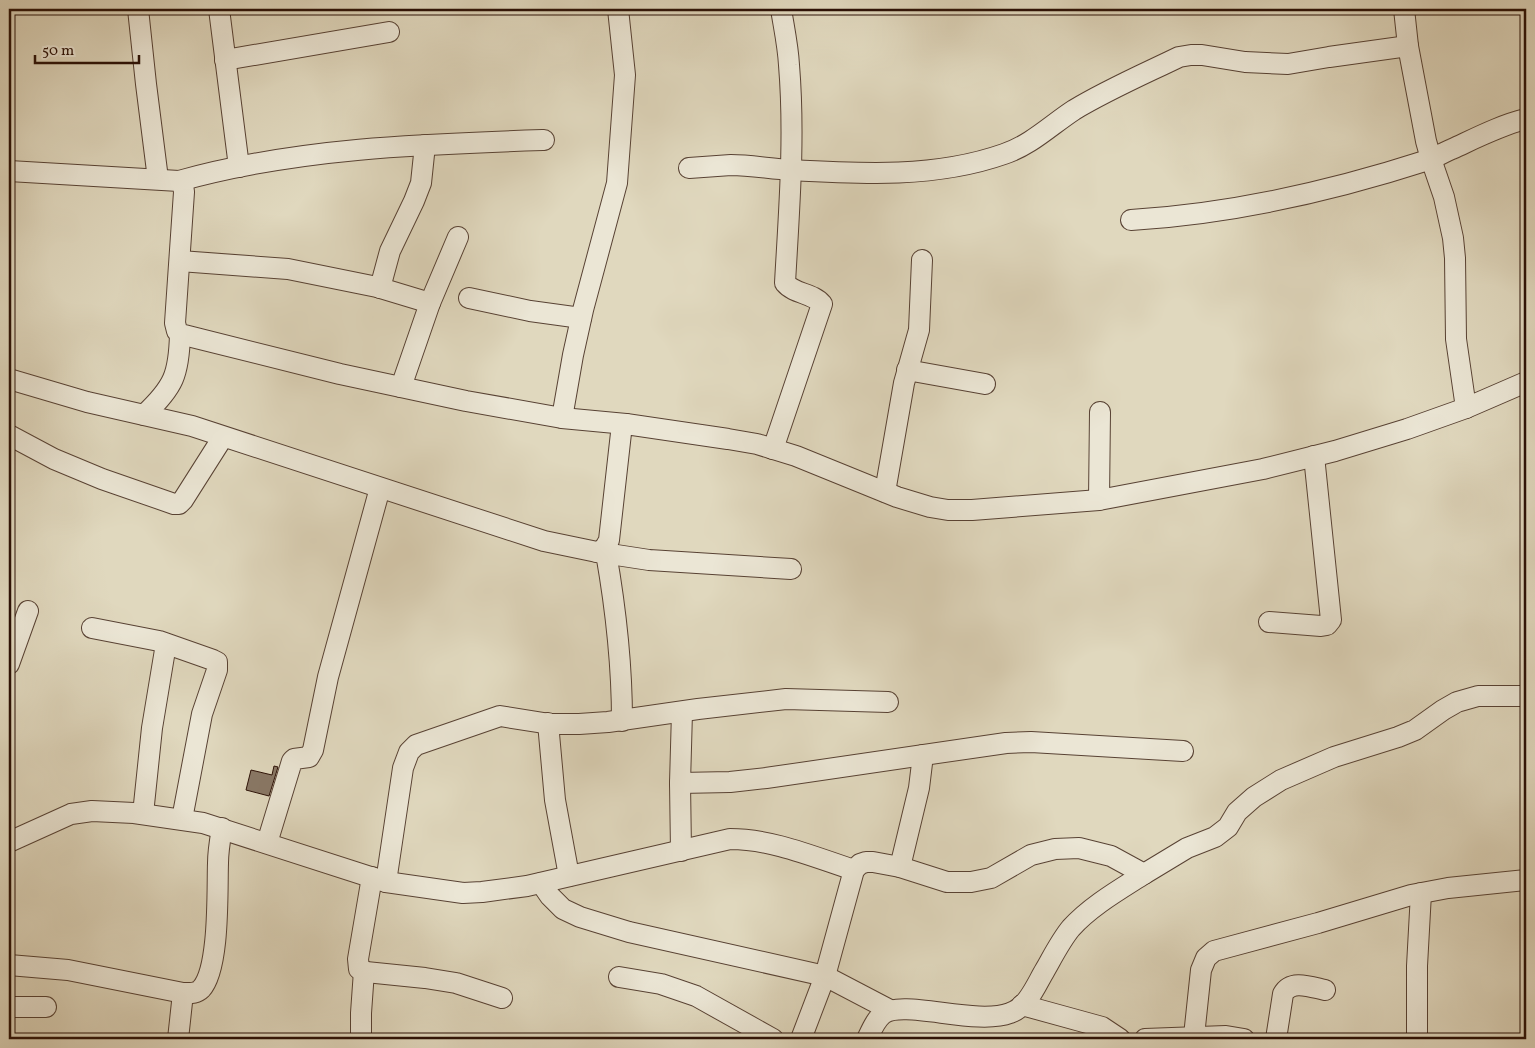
<svg xmlns="http://www.w3.org/2000/svg" width="1535" height="1048" viewBox="0 0 1535 1048" font-family="Vollkorn,serif">
	<rect width="100%" height="100%" fill="#e0d8be"/>
	<filter id="stains"><feTurbulence type="fractalNoise" baseFrequency=".004" numOctaves="4"/><feColorMatrix values="0 0 0 0 .2 0 0 0 0 .09 0 0 0 0 .02 0 0 0 .5 -.17"/></filter>
	<radialGradient id="worn" r=".72"><stop offset=".6" stop-color="#630" stop-opacity="0"/><stop offset="1" stop-color="#630" stop-opacity=".3"/></radialGradient>
	<polygon fill="#897866" stroke="#2b1006" points="274,766 278,767 269,796 246,790 251,770 272,775"/>
	<g fill="none" stroke-linecap="round" stroke-linejoin="round">
		<defs>
			<g id="minor">
				<polyline points="138,9 146,84 158,179"/>
				<polyline points="219,9 239,167"/>
				<polyline points="1404,9 1408,46 1426,141 1431,159 1444,197 1453,238 1455,258 1456,339 1466,408"/>
				<polyline points="225,60 389,32"/>
				<path d="M689,168C703,167 717,166 731,165C751,165 771,169 791,170C862,174 936,178 1004,154C1031,145 1051,125 1074,110C1107,90 1144,74 1179,57L1191,55H1202L1245,62L1288,64L1329,57L1408,46"/>
				<polyline points="9,171 179,181 183,185 184,192 175,323 177,331 180,334 340,374 466,401 562,418 626,424"/>
				<path d="M179,181C297,148 422,144 544,140"/>
				<path d="M1131,220C1232,214 1332,191 1428,160C1437,157 1444,152 1452,149C1476,138 1501,125 1526,119"/>
				<polyline points="180,261 288,269 377,287 430,303"/>
				<polyline points="380,288 390,251 414,201 421,183 425,145"/>
				<polyline points="469,298 530,311 581,318"/>
				<polyline points="907,370 985,384"/>
				<path d="M9,379L87,402L192,426L544,541L597,552C604,550 606,546 609,540L621,433L622,427L626,424L728,439L757,444L796,456L897,497L930,507L948,510H972L1099,500L1263,469L1335,451L1407,429L1466,408L1526,382"/>
				<polyline points="401,387 430,303 458,237"/>
				<path d="M144,415C174,387 179,374 180,334"/>
				<polyline points="562,418 573,355 583,310 617,183 625,75 618,9"/>
				<polyline points="9,435 54,459 102,479 174,504 179,504 183,500 223,437"/>
				<path d="M773,449L822,304C813,293 794,294 785,283C789,211 795,138 789,65C788,46 784,28 781,9"/>
				<polyline points="885,492 904,383 919,330 922,260"/>
				<polyline points="1099,500 1100,412"/>
				<polyline points="597,552 649,560 791,569"/>
				<path d="M606,553C616,610 622,663 622,721"/>
				<polyline points="1269,622 1321,626 1327,625 1331,620 1314,456"/>
				<polyline points="92,628 159,641 213,660 217,662 217,670 202,714 182,819"/>
				<polyline points="9,664 28,611"/>
				<polyline points="548,723 555,800 569,876"/>
				<polyline points="680,783 730,782 766,778 1006,743 1031,742 1183,751"/>
				<polyline points="143,814 152,728 166,644"/>
				<path d="M9,842L71,814L92,811L134,813L203,823L386,882L463,893L482,892L527,886L730,839C772,839 814,857 854,870"/>
				<polyline points="267,843 292,761 294,759 309,757 313,750 328,677 380,488"/>
				<polyline points="681,851 680,783 682,712"/>
				<polyline points="900,867 919,788 923,755"/>
				<polyline points="372,877 358,959 359,969 366,972 425,978 456,983 502,998"/>
				<polyline points="386,882 403,768 409,752 416,745 500,716 550,724 579,724 608,722 698,709 786,699 888,702"/>
				<polyline points="541,883 550,896 563,909 580,917 629,932 825,976 890,1010"/>
				<path d="M9,965L68,970L183,993C190,993 196,994 201,989C220,969 217,890 218,863C218,851 220,840 222,828"/>
				<polyline points="619,977 661,984 696,996 773,1039"/>
				<polyline points="1022,1005 1102,1027 1120,1039"/>
				<polyline points="9,1007 46,1007"/>
				<polyline points="1194,1036 1201,970 1206,958 1214,951 1318,923 1411,895 1448,888 1526,880"/>
				<polyline points="178,1039 183,993"/>
				<polyline points="361,1039 361,1013 364,971"/>
				<polyline points="801,1039 825,976 854,870 860,864 866,862 873,862 900,867 947,882 971,882 991,878 1031,855 1055,849 1079,848 1111,856 1144,874 1187,848 1215,837 1228,827 1237,812 1254,797 1281,780 1334,757 1398,737 1415,730 1443,710 1457,702 1478,696 1526,696"/>
				<path d="M867,1039C871,1031 876,1019 883,1014C903,999 976,1026 1010,1013C1028,1007 1036,985 1045,970C1053,956 1061,940 1071,928C1091,906 1119,890 1144,874"/>
				<polyline points="1145,1039 1226,1036 1244,1039"/>
				<path d="M1276,1039L1283,994C1291,979 1311,987 1325,990"/>
				<polyline points="1417,1039 1417,966 1421,893"/>
			</g>
		</defs>
		<use href="#minor" stroke="#584234" stroke-width="22"/>
		<use href="#minor" stroke="#ebe6d5" stroke-width="20"/>
	</g>
	<rect width="1535" height="1048" fill="none" stroke="#e0d8be" stroke-width="30"/>
	<rect x="10" y="10" width="1515" height="1028" fill="none" stroke="#2b1006" stroke-width="2.5"/>
	<rect x="15" y="15" width="1505" height="1018" fill="none" stroke="#2b1006"/>
	<path d="M35 55v8h104v-8" fill="none" stroke="#2b1006" stroke-width="2.5"/>
	<text x="42" y="55" font-size="15" fill="#2b1006" stroke="#ebe6d5" stroke-width="4" paint-order="stroke">50 m</text>
	<rect width="100%" height="100%" filter="url(#stains)"/>
	<rect width="100%" height="100%" fill="url(#worn)"/>
</svg>
